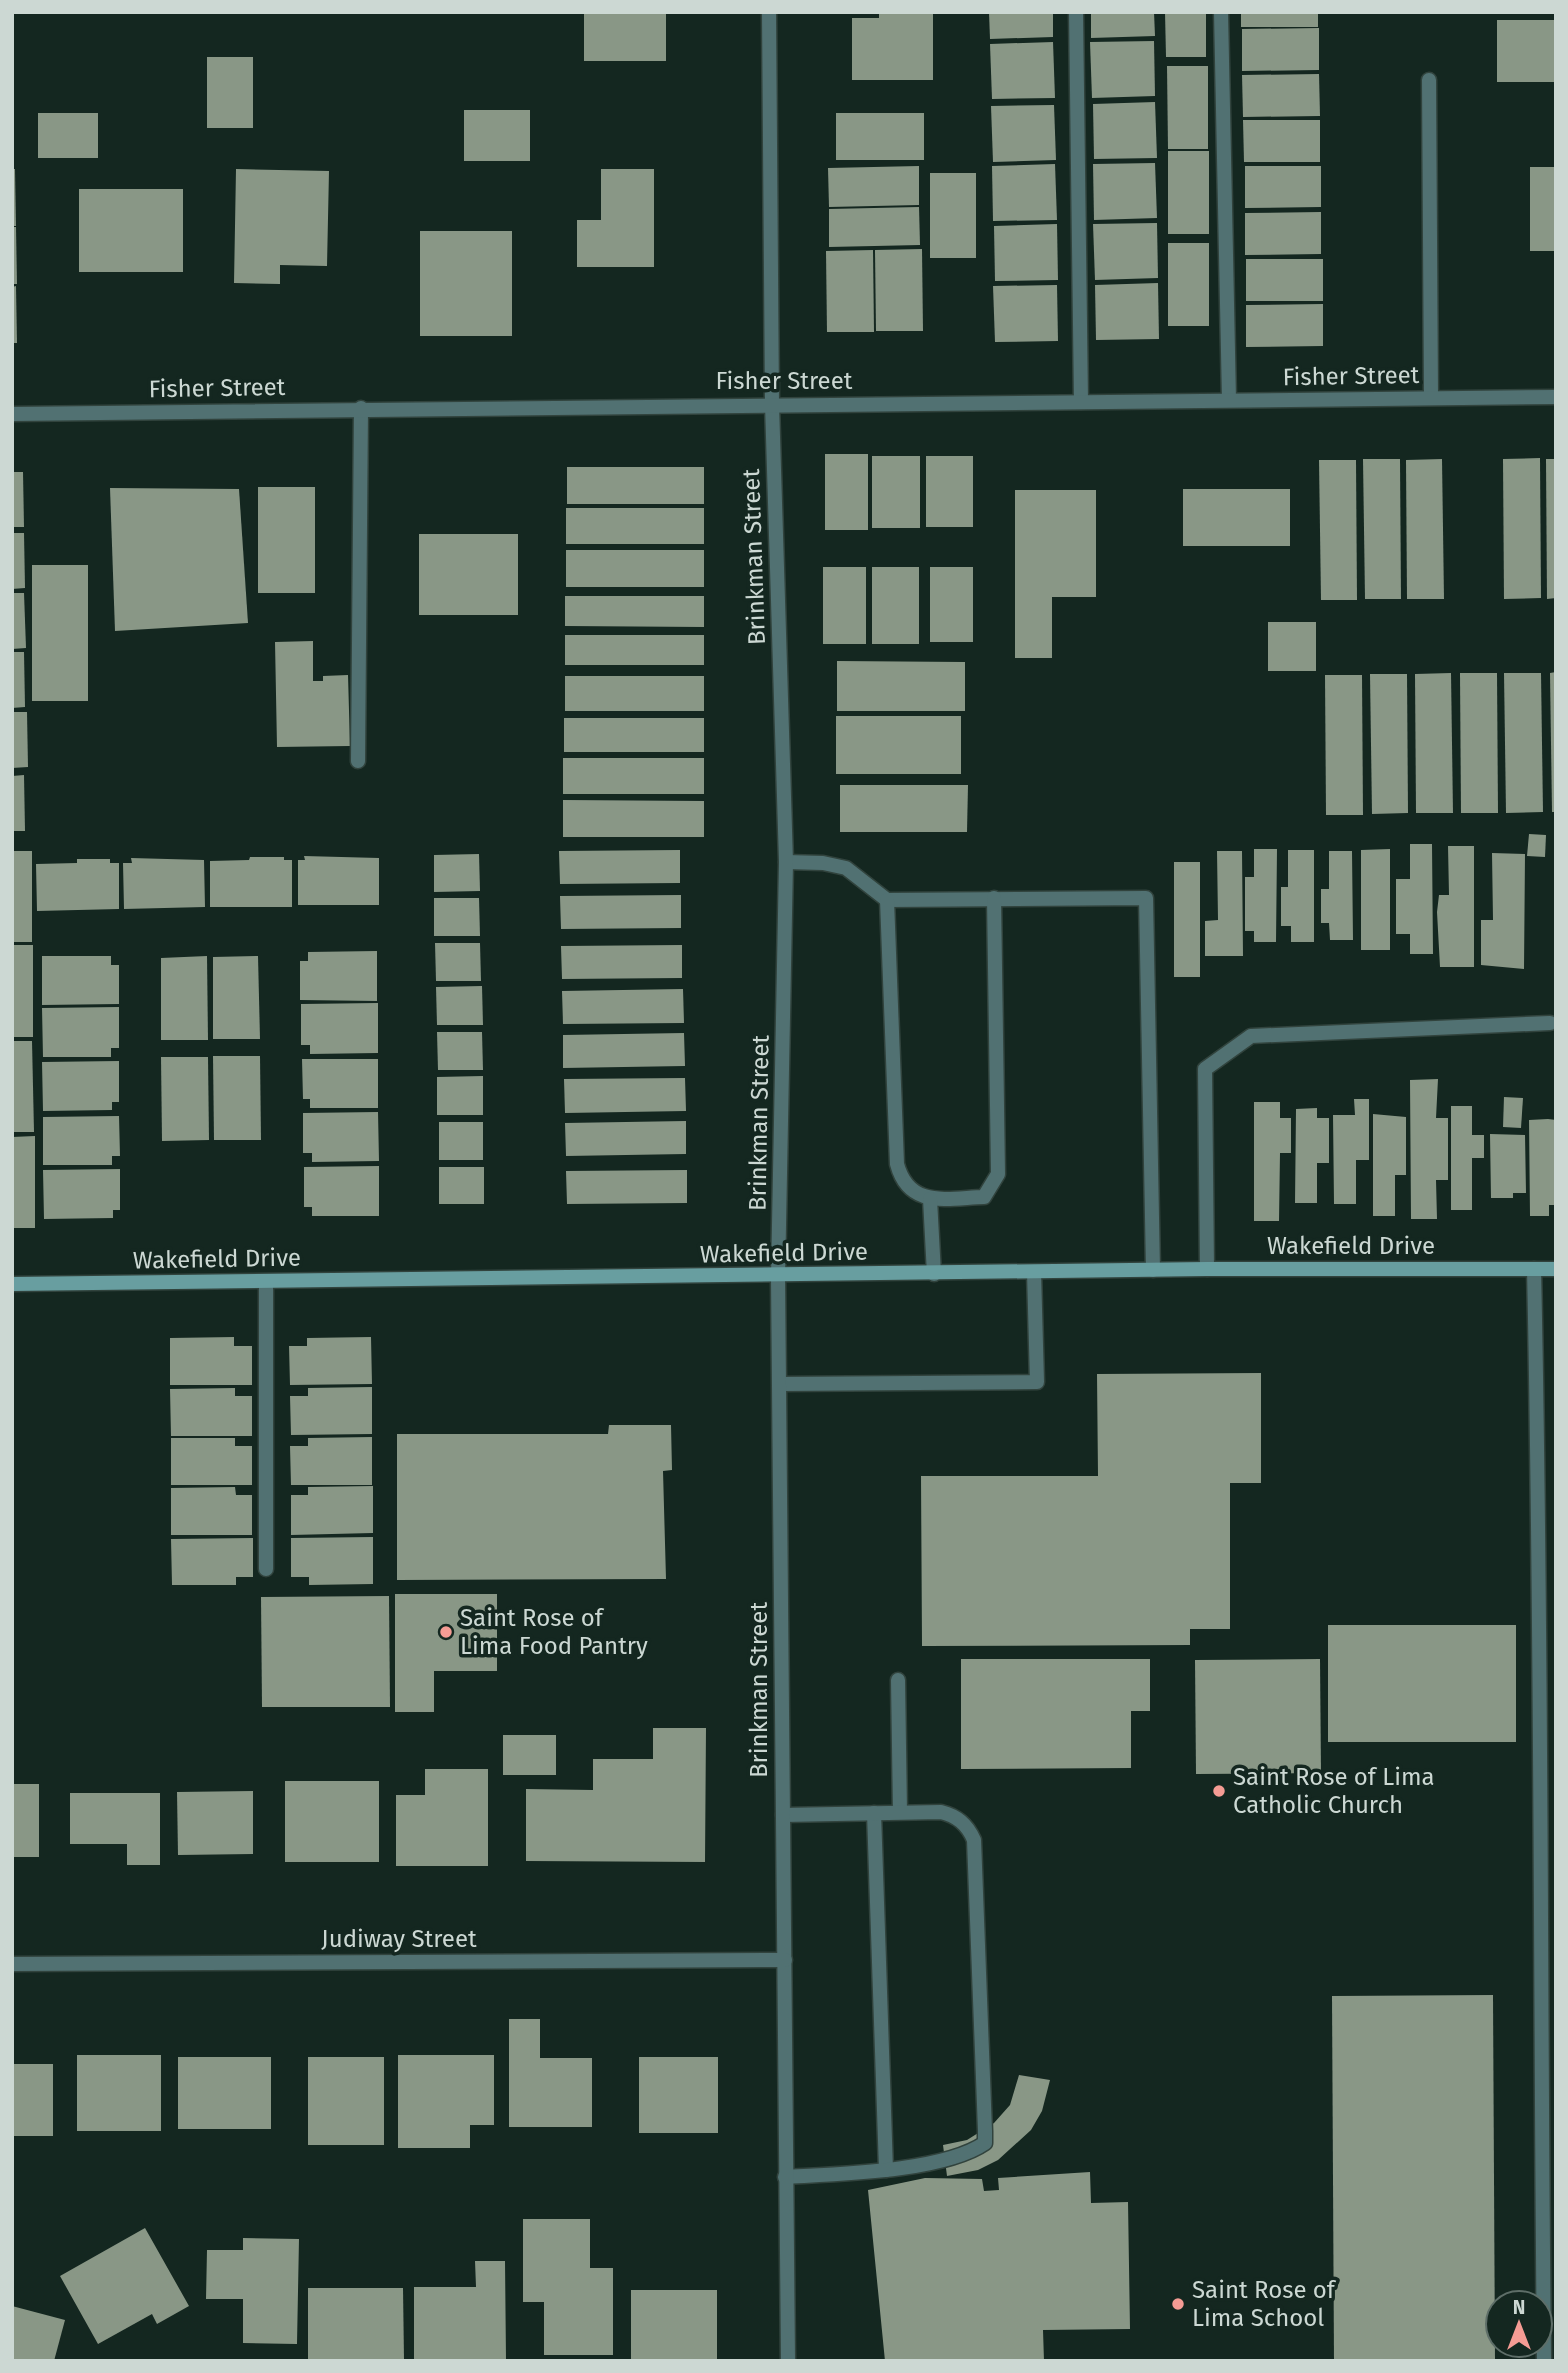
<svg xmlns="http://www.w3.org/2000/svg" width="1568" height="2373" viewBox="0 0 1568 2373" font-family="'Fira Sans',sans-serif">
	<rect width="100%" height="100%" fill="#142720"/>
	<g fill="#899786">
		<rect x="584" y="12" width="82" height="49"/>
		<polygon points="879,12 933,12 933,80 852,80 852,18 879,18"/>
		<polygon points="989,12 1053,12 1053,37 990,39"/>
		<polygon points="1091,12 1154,12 1155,36 1091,38"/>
		<polygon points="1165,12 1206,12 1206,57 1166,57"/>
		<rect x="1241" y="12" width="77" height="15"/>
		<rect x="1497" y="20" width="59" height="62"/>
		<polygon points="1319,28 1319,70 1242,71 1242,29"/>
		<polygon points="1154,41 1155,96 1092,98 1090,42"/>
		<polygon points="1053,42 1055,98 992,99 990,44"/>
		<rect x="207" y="57" width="46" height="71"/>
		<polygon points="1167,66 1208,66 1208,149 1168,149"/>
		<polygon points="1319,74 1320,116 1243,117 1242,75"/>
		<polygon points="1155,102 1157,158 1094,159 1093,104"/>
		<polygon points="1054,105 1056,160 993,162 991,106"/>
		<rect x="464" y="110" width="66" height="51"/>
		<rect x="38" y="113" width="60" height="45"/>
		<rect x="836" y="113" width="88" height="47"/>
		<polygon points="1243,120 1320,120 1320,162 1244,162"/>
		<rect x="1168" y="151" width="41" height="83"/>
		<polygon points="1155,163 1157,218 1094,220 1093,164"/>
		<polygon points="1055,164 1057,220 993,221 992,166"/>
		<polygon points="919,166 919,205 829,207 828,168"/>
		<polygon points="1245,166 1321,166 1321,207 1245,208"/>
		<rect x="1530" y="167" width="26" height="84"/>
		<polygon points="12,169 15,169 16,226 12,226"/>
		<polygon points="236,169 329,171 327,266 280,265 280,284 234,283"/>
		<polygon points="601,169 654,169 654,267 577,267 577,220 601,220"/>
		<rect x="930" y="173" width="46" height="85"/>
		<rect x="79" y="189" width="104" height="83"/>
		<polygon points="919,207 920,245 829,247 829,209"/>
		<polygon points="1321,212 1321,254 1245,255 1245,213"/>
		<polygon points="1157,223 1158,278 1095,280 1093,224"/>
		<polygon points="1057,224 1058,280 995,281 994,226"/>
		<polygon points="12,227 16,227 17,284 12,284"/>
		<rect x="420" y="231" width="92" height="105"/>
		<rect x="1168" y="243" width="41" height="83"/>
		<polygon points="922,249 923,331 876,331 875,250"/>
		<polygon points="873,250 874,332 827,332 826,251"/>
		<rect x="1246" y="259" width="77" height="42"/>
		<polygon points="1158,283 1159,339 1096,340 1095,285"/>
		<polygon points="1057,285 1058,341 995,342 993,286"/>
		<polygon points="16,286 17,343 12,343 12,287"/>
		<polygon points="1323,304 1323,346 1246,347 1246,305"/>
		<rect x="825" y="454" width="43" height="76"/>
		<rect x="872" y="456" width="48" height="72"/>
		<rect x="926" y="456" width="47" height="71"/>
		<polygon points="1540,458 1541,598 1504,599 1503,459"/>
		<polygon points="1363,459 1400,459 1401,599 1365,599"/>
		<polygon points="1442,459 1444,599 1407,599 1406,460"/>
		<polygon points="1546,459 1556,459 1556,598 1547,599"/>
		<polygon points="1319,460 1356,460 1357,600 1321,600"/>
		<rect x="567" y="467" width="137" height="37"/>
		<polygon points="12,472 23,472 24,527 12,527"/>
		<rect x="258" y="487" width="57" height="106"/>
		<polygon points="110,488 239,489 248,623 115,631"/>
		<rect x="1183" y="489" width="107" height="57"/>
		<polygon points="1015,490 1096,490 1096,597 1052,597 1052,658 1015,658"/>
		<rect x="566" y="508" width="138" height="36"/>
		<polygon points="12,533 24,533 25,588 12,589"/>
		<rect x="419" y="534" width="99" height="81"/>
		<rect x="566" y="550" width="138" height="37"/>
		<rect x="32" y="565" width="56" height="136"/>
		<rect x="823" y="567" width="43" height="77"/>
		<rect x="872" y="567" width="47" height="77"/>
		<rect x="930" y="567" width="43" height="75"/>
		<polygon points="12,593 24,593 26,648 12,649"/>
		<polygon points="565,596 704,596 704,627 565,626"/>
		<rect x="1268" y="622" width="48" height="49"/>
		<rect x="565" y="635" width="139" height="30"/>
		<polygon points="313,641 313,681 323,681 323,676 348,675 350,746 277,747 275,642"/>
		<polygon points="12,652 24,652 25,707 12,708"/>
		<polygon points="837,661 965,662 965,711 837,711"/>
		<polygon points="1556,672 1556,812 1552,812 1550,673"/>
		<polygon points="1451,673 1453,813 1416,813 1415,674"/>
		<polygon points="1460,673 1497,673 1498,813 1461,813"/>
		<polygon points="1504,673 1541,673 1543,812 1506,813"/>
		<polygon points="1370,674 1407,674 1408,813 1372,814"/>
		<polygon points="1325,675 1362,675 1363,815 1326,815"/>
		<rect x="565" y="676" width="139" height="35"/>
		<polygon points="12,712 27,712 28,767 12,768"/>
		<rect x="836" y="716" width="125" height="58"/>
		<rect x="564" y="718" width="140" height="34"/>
		<rect x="563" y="758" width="141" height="36"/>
		<polygon points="24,775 25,831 12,831 12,776"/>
		<polygon points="840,785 968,785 967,832 840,832"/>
		<polygon points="563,800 704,801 704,837 563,837"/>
		<polygon points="1529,834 1546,835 1545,857 1527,856"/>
		<polygon points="1410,844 1432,844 1433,954 1410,954 1410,934 1396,934 1396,879 1410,879"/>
		<polygon points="1448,846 1474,846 1474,967 1440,967 1437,912 1439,895 1449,895"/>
		<polygon points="1254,849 1277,849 1276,942 1254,942 1254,931 1245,931 1245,877 1254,877"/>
		<polygon points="1390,849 1390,950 1361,950 1361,850"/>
		<polygon points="680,850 680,883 560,884 559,851"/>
		<polygon points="1288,850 1314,850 1314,942 1291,942 1291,926 1281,926 1281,887 1288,887"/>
		<rect x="12" y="851" width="20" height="91"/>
		<polygon points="1217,851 1242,851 1243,956 1205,956 1205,921 1218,920"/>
		<polygon points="1329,851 1352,851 1353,940 1330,940 1329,923 1321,923 1321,889 1329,889"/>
		<polygon points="1492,853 1525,854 1524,969 1481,965 1481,920 1493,920"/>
		<polygon points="479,854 480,891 434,892 434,855"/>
		<polygon points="304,856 379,858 379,905 298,905 298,860 305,860"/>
		<polygon points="250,857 284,857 284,860 292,860 292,907 210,907 210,861 249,860"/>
		<polygon points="131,858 204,860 205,907 124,909 123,863 132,863"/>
		<polygon points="77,859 110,859 110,863 119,863 119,909 37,911 36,864 77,863"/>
		<rect x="1174" y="862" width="26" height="115"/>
		<polygon points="681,895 681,928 561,929 560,896"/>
		<polygon points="434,898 479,898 480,936 434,936"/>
		<polygon points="435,943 480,943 481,981 436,981"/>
		<rect x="12" y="945" width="21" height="92"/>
		<polygon points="682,945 682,978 562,979 561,946"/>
		<polygon points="377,951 377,1001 300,1000 300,961 308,961 308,952"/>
		<polygon points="42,956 111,956 111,965 119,965 119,1004 42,1005"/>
		<polygon points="207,956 208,1040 161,1040 161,958"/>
		<polygon points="258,956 260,1039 213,1039 213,957"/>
		<polygon points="482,986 483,1025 437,1025 436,987"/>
		<polygon points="683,989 684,1023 563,1024 562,991"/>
		<polygon points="378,1003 378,1053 310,1054 310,1045 301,1045 301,1004"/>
		<polygon points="119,1007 119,1048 111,1048 111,1057 43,1057 42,1008"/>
		<polygon points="437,1032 482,1032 483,1070 438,1070"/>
		<polygon points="684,1033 685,1066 563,1068 563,1035"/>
		<polygon points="12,1041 32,1041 34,1132 12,1132"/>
		<polygon points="213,1056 260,1056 261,1140 214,1140"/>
		<polygon points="161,1057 208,1057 209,1140 162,1141"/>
		<polygon points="302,1059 378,1059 378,1108 310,1108 310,1099 303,1099"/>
		<polygon points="119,1061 119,1102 112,1102 112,1110 43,1111 42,1062"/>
		<polygon points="483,1076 483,1115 437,1115 437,1077"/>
		<polygon points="685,1078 686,1111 565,1113 564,1079"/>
		<polygon points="1438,1079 1436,1118 1448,1118 1448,1180 1436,1180 1437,1219 1411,1219 1410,1080"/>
		<polygon points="1504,1097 1523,1098 1521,1128 1503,1127"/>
		<polygon points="1354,1099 1369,1099 1369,1160 1356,1160 1356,1204 1334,1204 1333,1115 1355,1115"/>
		<polygon points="1254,1102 1280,1102 1280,1118 1291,1118 1291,1153 1280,1153 1279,1221 1254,1221"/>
		<polygon points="1451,1106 1472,1106 1472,1135 1484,1135 1484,1158 1472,1158 1472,1210 1451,1210"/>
		<polygon points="1317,1108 1317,1118 1329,1118 1329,1163 1317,1163 1317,1203 1295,1203 1296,1109"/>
		<polygon points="378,1112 379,1161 312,1162 312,1153 303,1153 303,1113"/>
		<polygon points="1373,1114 1406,1117 1406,1175 1395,1175 1395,1216 1373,1216"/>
		<polygon points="119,1116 120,1156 112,1156 112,1165 43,1165 43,1117"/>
		<polygon points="1548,1119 1556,1120 1556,1205 1549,1205 1549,1216 1530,1216 1529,1120"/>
		<polygon points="686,1121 686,1154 566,1156 565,1123"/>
		<rect x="439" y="1122" width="44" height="38"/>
		<polygon points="1490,1134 1525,1135 1526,1193 1513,1193 1513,1198 1491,1198"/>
		<polygon points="35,1136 35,1228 12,1228 12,1137"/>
		<polygon points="379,1166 379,1216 312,1216 312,1207 304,1207 304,1167"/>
		<rect x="439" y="1167" width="45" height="37"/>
		<polygon points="120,1169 120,1210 113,1210 113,1218 44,1219 43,1170"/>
		<polygon points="687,1170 687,1203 567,1204 566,1171"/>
		<polygon points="234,1337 234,1346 252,1346 252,1385 170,1385 170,1338"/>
		<polygon points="371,1337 372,1384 290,1385 289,1346 307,1346 307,1338"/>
		<polygon points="1261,1373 1261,1483 1230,1483 1230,1629 1190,1629 1190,1645 922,1646 921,1476 1098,1476 1097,1374"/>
		<polygon points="372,1387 372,1434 291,1435 290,1396 308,1396 308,1388"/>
		<polygon points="235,1388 235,1396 252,1396 252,1436 171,1436 170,1389"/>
		<polygon points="609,1425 671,1425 672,1470 663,1471 666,1579 397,1580 397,1434 608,1434"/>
		<polygon points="372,1437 372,1485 291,1485 290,1446 308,1446 308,1438"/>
		<polygon points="171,1438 235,1438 235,1446 252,1446 252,1485 171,1485"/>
		<polygon points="373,1486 373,1533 291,1535 291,1495 308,1495 308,1487"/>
		<polygon points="235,1487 236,1495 252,1495 252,1535 171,1535 171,1488"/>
		<polygon points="373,1537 373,1584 309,1585 309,1577 291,1577 291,1538"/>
		<polygon points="253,1538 253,1577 236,1577 236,1585 172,1585 171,1539"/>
		<polygon points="395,1594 497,1594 497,1671 434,1671 434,1712 395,1712"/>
		<polygon points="389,1596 390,1707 262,1707 261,1597"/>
		<rect x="1328" y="1625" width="188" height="117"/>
		<polygon points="961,1659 1150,1659 1150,1711 1131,1711 1131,1768 961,1769"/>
		<polygon points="1320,1659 1321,1773 1196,1774 1195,1660"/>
		<polygon points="653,1728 706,1728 705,1862 526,1861 526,1789 593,1790 593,1759 653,1759"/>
		<rect x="503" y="1735" width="53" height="40"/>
		<polygon points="425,1769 488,1769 488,1866 396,1866 396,1795 425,1795"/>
		<rect x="285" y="1781" width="94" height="81"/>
		<rect x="12" y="1784" width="27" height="73"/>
		<polygon points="253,1791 253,1854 178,1855 177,1792"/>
		<polygon points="70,1793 160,1793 160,1865 127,1865 127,1844 70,1844"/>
		<polygon points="1493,1995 1495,2361 1334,2361 1332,1996"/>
		<polygon points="509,2019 540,2019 540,2058 592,2058 592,2127 509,2127"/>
		<rect x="77" y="2055" width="84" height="76"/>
		<polygon points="398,2055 494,2055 494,2125 470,2125 470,2148 398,2148"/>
		<rect x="178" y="2057" width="93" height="72"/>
		<rect x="308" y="2057" width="76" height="88"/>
		<rect x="639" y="2057" width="79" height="76"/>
		<rect x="12" y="2064" width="41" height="72"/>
		<polygon points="1019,2075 1050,2080 1042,2111 1031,2130 998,2160 978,2170 947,2176 943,2145 967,2140 994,2123 1010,2105"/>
		<polygon points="1090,2172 1091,2203 1128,2202 1130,2329 1043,2330 1044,2361 885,2361 868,2190 925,2178 982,2179 984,2191 999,2190 998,2178"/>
		<polygon points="523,2219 590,2219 590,2268 613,2268 613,2355 544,2355 544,2302 523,2302"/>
		<polygon points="145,2228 189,2306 157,2324 152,2314 98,2344 60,2276"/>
		<polygon points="243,2238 299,2239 297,2344 243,2343 243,2299 206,2299 207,2250 243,2250"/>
		<polygon points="475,2261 505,2261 506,2360 414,2360 414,2287 476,2287"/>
		<polygon points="308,2288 403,2288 404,2360 308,2361"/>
		<rect x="631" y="2290" width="86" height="70"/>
		<polygon points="12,2306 65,2320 54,2361 12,2361"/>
	</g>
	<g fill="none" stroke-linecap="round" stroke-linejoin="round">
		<defs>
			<g id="lane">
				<polyline points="1076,12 1081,402"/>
				<polyline points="1221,12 1229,400"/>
				<polyline points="1429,80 1431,397"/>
				<polyline points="358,761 361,408"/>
				<polyline points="786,862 823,863 846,868 887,900 1146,898 1153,1270"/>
				<path d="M887,900L897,1164C909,1209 947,1198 984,1197L998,1174L994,898"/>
				<polyline points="930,1199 934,1274"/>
				<polyline points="1207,1269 1205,1069 1251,1036 1550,1023"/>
				<path d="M1534,1269C1542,1633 1540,1997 1544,2361"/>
				<polyline points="266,1282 266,1569"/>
				<polyline points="781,1384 1037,1382 1034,1272"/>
				<polyline points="898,1680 900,1812"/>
				<polyline points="874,1813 886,2170"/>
				<path d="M783,1815L941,1812C957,1816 967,1824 974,1840L985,2131V2143C943,2172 837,2174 785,2177"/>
			</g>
			<g id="street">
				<polyline points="769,12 772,404 786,862 778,1277 788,2361"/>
				<polyline points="12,414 1556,397"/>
				<polyline points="12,1964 785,1960"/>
			</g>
			<polyline id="secondary" points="12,1284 1207,1269 1556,1269"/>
		</defs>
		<use href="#lane" stroke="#31433d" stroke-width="17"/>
		<use href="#street" stroke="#31433d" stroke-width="17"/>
		<use href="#secondary" stroke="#31433d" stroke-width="17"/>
		<use href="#lane" stroke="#517172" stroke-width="14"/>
		<use href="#street" stroke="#517172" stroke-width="14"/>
		<use href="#secondary" stroke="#689ea0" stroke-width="14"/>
	</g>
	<g fill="#f59c94" stroke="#142720" stroke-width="2.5">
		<circle cx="446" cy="1632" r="7"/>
		<circle cx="1219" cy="1791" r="7"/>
		<circle cx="1178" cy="2304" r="7"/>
	</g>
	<g text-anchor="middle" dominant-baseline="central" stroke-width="7" stroke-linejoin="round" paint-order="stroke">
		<g font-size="24" fill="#ccd8d3" stroke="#142720">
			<text transform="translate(1351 376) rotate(-1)">Fisher Street</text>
			<text x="784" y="381">Fisher Street</text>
			<text transform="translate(217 388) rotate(-1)">Fisher Street</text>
			<text transform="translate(754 557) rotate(-92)">Brinkman Street</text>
			<text transform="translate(759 1123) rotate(-89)">Brinkman Street</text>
			<text x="1351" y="1246">Wakefield Drive</text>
			<text transform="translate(784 1253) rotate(-1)">Wakefield Drive</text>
			<text transform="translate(217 1259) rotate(-1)">Wakefield Drive</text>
			<text transform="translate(759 1690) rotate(-90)">Brinkman Street</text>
			<text x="399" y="1939">Judiway Street</text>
		</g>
		<g font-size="24" fill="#ccd8d3" stroke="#142720" text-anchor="start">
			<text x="460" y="1618">Saint Rose of<tspan x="460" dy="28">Lima Food Pantry</tspan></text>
			<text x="1233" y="1777">Saint Rose of Lima<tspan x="1233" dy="28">Catholic Church</tspan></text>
			<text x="1192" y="2290">Saint Rose of<tspan x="1192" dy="28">Lima School</tspan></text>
		</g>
	</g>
	<rect width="1568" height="2373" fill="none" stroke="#ccd8d3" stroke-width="28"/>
	<g transform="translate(1519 2324)"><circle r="33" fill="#142720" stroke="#5e6e68" stroke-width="2"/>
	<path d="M0-5L12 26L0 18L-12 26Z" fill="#f59c94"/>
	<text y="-10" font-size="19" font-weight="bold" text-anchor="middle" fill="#ccd8d3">N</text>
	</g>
</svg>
